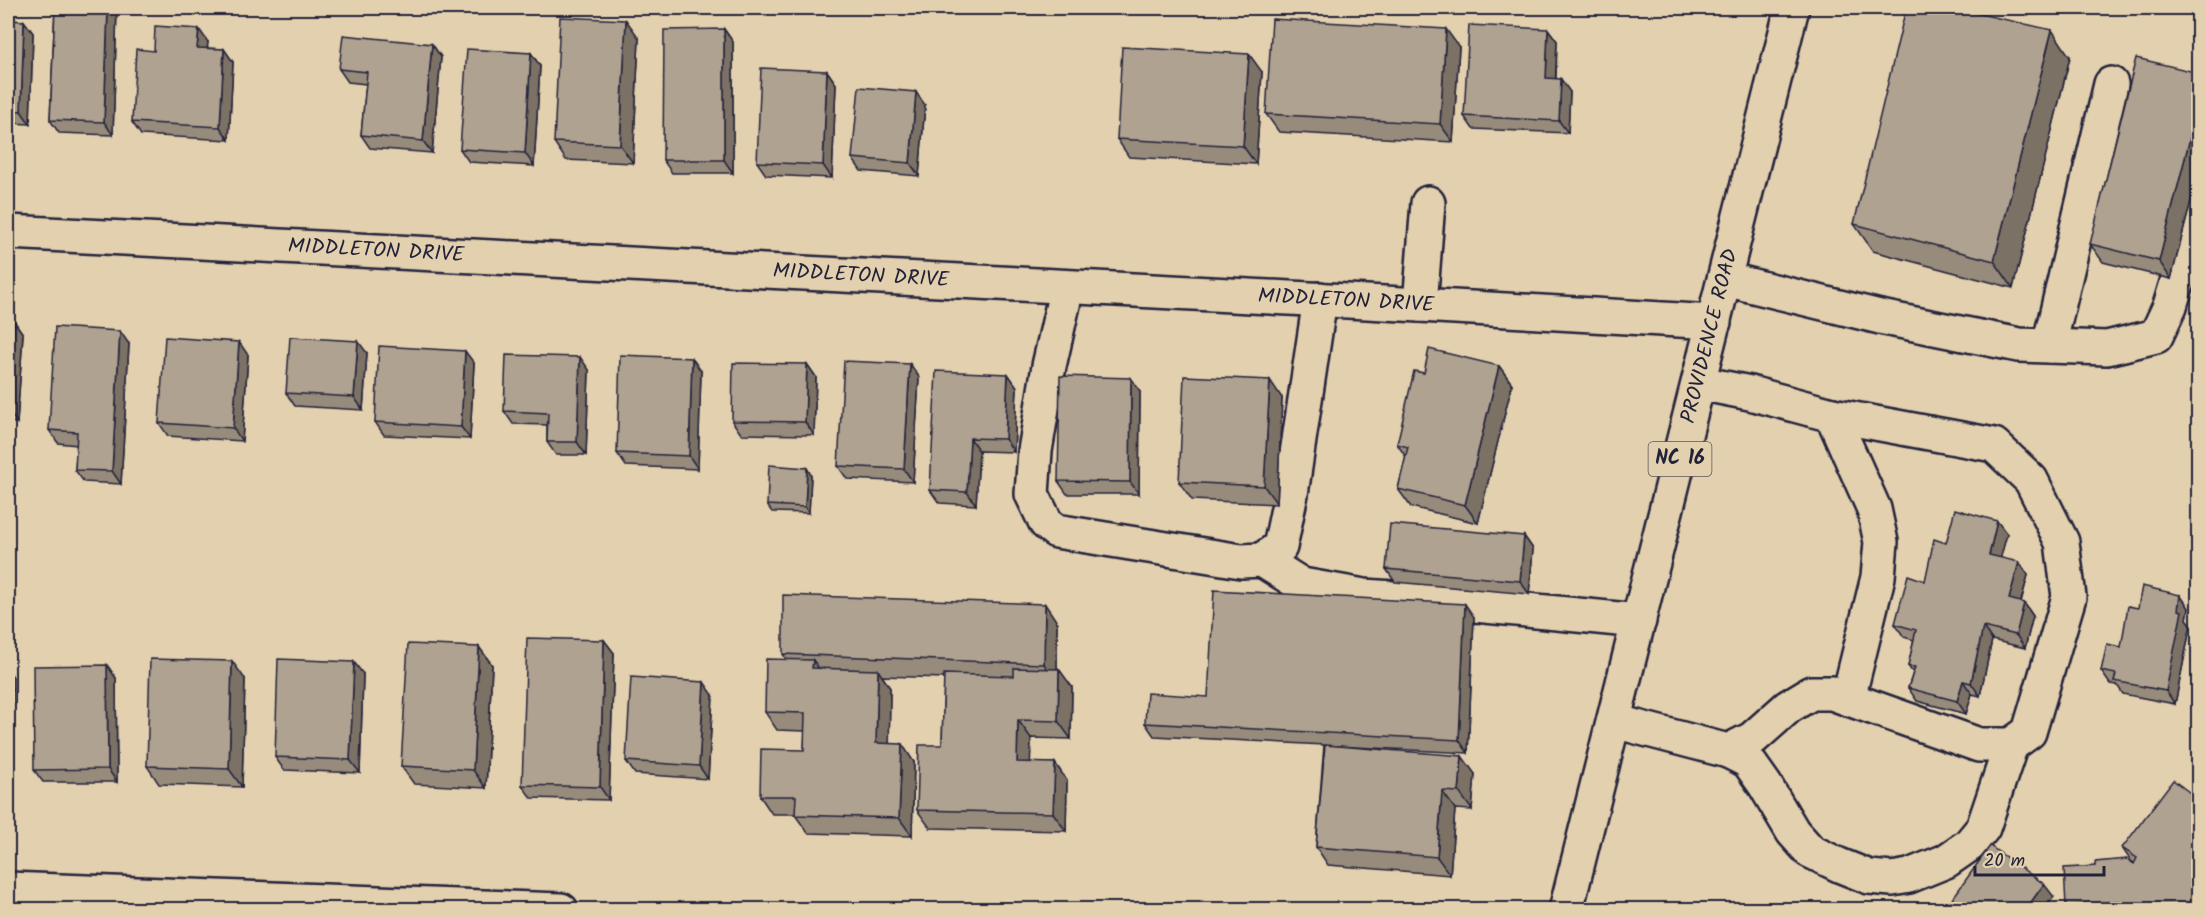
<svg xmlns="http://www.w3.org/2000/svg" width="2206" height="917" viewBox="0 0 2206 917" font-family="Kalam,sans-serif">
	<rect width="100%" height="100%" fill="#e3d0ae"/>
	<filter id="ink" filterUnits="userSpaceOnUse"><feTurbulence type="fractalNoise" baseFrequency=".0167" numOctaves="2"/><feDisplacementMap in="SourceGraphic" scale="12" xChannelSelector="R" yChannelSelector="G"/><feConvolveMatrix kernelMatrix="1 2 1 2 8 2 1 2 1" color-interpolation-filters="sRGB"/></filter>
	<g filter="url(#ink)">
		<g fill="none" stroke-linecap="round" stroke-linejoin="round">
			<defs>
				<g id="minor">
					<polyline points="8,232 1367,302 1714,322"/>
					<polyline points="1725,279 1880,317 2019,345 2107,348 2156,336 2170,306 2198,213"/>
					<polyline points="1067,287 1049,366 1035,451 1032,494 1046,523 1056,531 1241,561 1262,560 1302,585 1364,596 1423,600 1639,621"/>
					<polyline points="1420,305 1428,203"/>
					<polyline points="2049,346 2111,84"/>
					<polyline points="1832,415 1874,509 1881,542 1878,577 1848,699"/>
					<polyline points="1262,560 1280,547 1291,494 1320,299"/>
					<polyline points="1614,721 1728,751 1752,739 1788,707 1811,693 1832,693 1979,745 2011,745 2029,732 2069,597 2062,542 2031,480 1994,445 1832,415 1750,393 1699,383"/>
					<polyline points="1728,751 1748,761 1765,785 1793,832 1810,851 1839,865 1869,877 1892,879 1909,876 1946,861 1969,845 1983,828 2011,745"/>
					<polyline points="8,889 561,910"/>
				</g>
				<polyline id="major" points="1566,910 1792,8"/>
			</defs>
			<use href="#minor" stroke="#22223b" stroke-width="38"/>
			<use href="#major" stroke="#22223b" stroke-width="38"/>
			<use href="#minor" stroke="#e3d0ae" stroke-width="33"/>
			<use href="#major" stroke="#e3d0ae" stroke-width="33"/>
		</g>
		<g fill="#978b7c" stroke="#22223b" stroke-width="1.5">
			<polygon points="55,8 117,8 113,135 59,133 50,120"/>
			<polygon points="8,20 24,21 33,33 30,124 8,123"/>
			<polygon points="724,29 733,42 733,173 672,173 663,160"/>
			<polygon points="1548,29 1557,41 1556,79 1570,92 1568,133 1473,129 1464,116"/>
			<polygon points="639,38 633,163 566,160 554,142"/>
			<polygon points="208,42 207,48 224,49 233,62 229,140 141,135 132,122 154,51"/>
			<polygon points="432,44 441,57 432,153 370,148 361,135 366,84 348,82 339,69"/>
			<polygon points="1459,47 1453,142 1279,132 1266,114"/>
			<polygon points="531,53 540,66 534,166 469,162 460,149"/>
			<polygon points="2070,57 2013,288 1873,251 1854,224"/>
			<polygon points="827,71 836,84 832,178 766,175 757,162"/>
			<polygon points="1262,72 1256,164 1129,157 1117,139"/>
			<polygon points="2199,73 2199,170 2171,279 2103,262 2090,244"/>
			<polygon points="925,105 919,176 861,171 852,158"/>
			<polygon points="8,320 14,321 23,334 17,423 8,422"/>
			<polygon points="129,344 121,484 84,482 75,470 77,445 58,443 49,430"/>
			<polygon points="367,353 363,410 295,406 286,393"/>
			<polygon points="248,355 242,441 168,436 159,423"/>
			<polygon points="474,363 470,439 384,435 375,422"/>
			<polygon points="807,364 816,377 814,435 741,434 732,421"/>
			<polygon points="910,364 919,377 913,482 847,479 838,466"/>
			<polygon points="1499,366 1512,384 1478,523 1411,507 1398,489 1406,457 1397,444 1424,373"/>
			<polygon points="589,370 586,455 556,455 547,442 547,425 513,424 504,411"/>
			<polygon points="701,371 698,469 626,466 617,453"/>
			<polygon points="1008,374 1017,387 1014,452 979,451 976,505 939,503 930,490"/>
			<polygon points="1131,378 1140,391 1139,494 1067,494 1058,481"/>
			<polygon points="1282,398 1277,504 1192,500 1179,482"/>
			<polygon points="807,468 811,475 809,513 772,512 767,505"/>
			<polygon points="2007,534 2000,558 2028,575 2021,602 2024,603 2033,616 2025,648 1992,640 1980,696 1972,694 1966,714 1917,701 1908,688 1913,673 1908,666 1914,640 1904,637 1895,624 1925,581 1946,543"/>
			<polygon points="1524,536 1533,549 1529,594 1395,582 1386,569"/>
			<polygon points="2180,595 2189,608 2187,619 2191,624 2175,704 2123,694 2117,685 2110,684 2101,671 2121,647 2138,608"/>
			<polygon points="1474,617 1468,753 1336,746 1475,774 1472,810 1455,809 1450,875 1328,865 1316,847 1324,745 1154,736 1145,723 1208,697"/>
			<polygon points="1057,622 1057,669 1072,687 1071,739 1031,738 1030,763 1055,763 1067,781 1066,831 930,828 917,810 942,745 944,678 882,676 890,688 889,744 914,762 912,836 808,833 795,815 795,814 772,814 760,796 804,750 805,731 777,730 765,712 786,659 783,654"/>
			<polygon points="604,640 614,653 609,800 531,798 522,785"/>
			<polygon points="479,647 492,665 486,788 414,784 401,766"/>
			<polygon points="107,665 116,678 117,782 43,782 34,770"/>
			<polygon points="8,670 13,677 13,779 8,779"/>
			<polygon points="363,674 360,773 284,770 275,757"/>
			<polygon points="245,679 242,787 159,784 147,766"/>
			<polygon points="713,695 708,779 635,774 626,761"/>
			<polygon points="2199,796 2199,909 2068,909 2066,906 2134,864 2134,863 2131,861 2122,848 2197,798"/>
		</g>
		<g fill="#7b7165" stroke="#22223b" stroke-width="1.5">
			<polygon points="108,8 117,8 113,135 104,122"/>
			<polygon points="626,20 639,38 633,163 620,145"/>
			<polygon points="24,21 33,33 30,124 21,111"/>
			<polygon points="199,29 208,42 206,60 197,48"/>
			<polygon points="724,29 733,42 733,173 724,160"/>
			<polygon points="1446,29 1459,47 1453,142 1440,124"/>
			<polygon points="1548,29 1557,41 1555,91 1546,78"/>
			<polygon points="2052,30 2070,57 2013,288 1994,261"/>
			<polygon points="432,44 441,57 432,153 423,141"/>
			<polygon points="224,49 233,62 229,140 220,127"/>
			<polygon points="531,53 540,66 534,166 525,153"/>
			<polygon points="1249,54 1262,72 1256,164 1243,146"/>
			<polygon points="827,71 836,84 832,178 823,165"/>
			<polygon points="1561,79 1570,92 1568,133 1559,121"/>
			<polygon points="916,92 925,105 919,176 910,163"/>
			<polygon points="2199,102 2199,170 2171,279 2159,261"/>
			<polygon points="14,321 23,334 17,423 8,410"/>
			<polygon points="120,331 129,344 121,484 112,471"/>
			<polygon points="358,341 367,353 363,410 354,397"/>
			<polygon points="239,342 248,355 242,441 233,428"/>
			<polygon points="465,351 474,363 470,439 461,427"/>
			<polygon points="580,357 589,370 586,455 577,442"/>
			<polygon points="692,358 701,371 698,469 689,456"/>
			<polygon points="807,364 816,377 814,435 805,422"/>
			<polygon points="910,364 919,377 913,482 904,469"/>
			<polygon points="1499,366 1512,384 1478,523 1465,505"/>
			<polygon points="1008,374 1017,387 1014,452 1005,439"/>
			<polygon points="1131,378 1140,391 1139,494 1130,482"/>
			<polygon points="1270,380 1282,398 1277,504 1264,486"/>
			<polygon points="970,438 979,451 976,505 967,492"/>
			<polygon points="807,468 811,475 809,513 805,507"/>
			<polygon points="1997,521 2007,534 1998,568 1989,555"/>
			<polygon points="1524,536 1533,549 1529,594 1520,581"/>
			<polygon points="2019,562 2028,575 2018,612 2009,599"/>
			<polygon points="2180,595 2189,608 2187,619 2191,624 2175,704 2166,691"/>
			<polygon points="2024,603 2033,616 2025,648 2016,635"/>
			<polygon points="1045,604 1057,622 1057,682 1044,664"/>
			<polygon points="1465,604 1474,617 1468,753 1459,740"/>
			<polygon points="1983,627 1992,640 1980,696 1971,683"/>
			<polygon points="604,640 614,653 609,800 600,787"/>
			<polygon points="479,647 492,665 486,788 473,770"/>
			<polygon points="813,660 826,678 812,668"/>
			<polygon points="232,661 245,679 242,787 229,769"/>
			<polygon points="354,662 363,674 360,773 350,760"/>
			<polygon points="107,665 116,678 117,782 108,769"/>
			<polygon points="1059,669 1072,687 1071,739 1058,721"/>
			<polygon points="8,670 13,677 13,779 8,771"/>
			<polygon points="878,670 890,688 889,761 876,743"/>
			<polygon points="1963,681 1972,694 1966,714 1957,701"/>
			<polygon points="704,682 713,695 708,779 699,766"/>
			<polygon points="1018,720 1031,738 1030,780 1017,762"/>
			<polygon points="902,744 914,762 912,836 899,818"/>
			<polygon points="1462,756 1475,774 1472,810 1459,792"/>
			<polygon points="1055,763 1067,781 1066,831 1053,813"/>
			<polygon points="1442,791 1455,809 1450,875 1437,857"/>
			<polygon points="2044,884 2054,897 2044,909 2026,909"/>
			<polygon points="2196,893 2199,896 2199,909 2184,909"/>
		</g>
		<g fill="#b0a290" stroke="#22223b" stroke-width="1.5">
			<polygon points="55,8 108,8 104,122 50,120"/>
			<polygon points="1906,8 1953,8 2052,30 1994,261 1854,224"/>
			<polygon points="560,17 626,20 620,145 554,142"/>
			<polygon points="1272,19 1446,29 1440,124 1266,114"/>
			<polygon points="8,20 24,21 21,111 8,110"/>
			<polygon points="1469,25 1548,29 1546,78 1561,79 1559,121 1464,116"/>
			<polygon points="155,26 199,29 197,48 224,49 220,127 132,122 136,49 154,51"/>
			<polygon points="724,29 724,160 663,160 664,30"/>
			<polygon points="343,35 432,44 423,141 361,135 367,72 339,69"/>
			<polygon points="1122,47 1249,54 1243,146 1117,139"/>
			<polygon points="467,49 531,53 525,153 460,149"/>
			<polygon points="2136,58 2199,73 2199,102 2159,261 2090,244"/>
			<polygon points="761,68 827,71 823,165 757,162"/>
			<polygon points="859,87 916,92 910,163 852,158"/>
			<polygon points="8,320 14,321 8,410"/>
			<polygon points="55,327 120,331 112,471 75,470 77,432 49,430"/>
			<polygon points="165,337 239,342 233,428 159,423"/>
			<polygon points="290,337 358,341 354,397 286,393"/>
			<polygon points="379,346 465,351 461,427 375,422"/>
			<polygon points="1429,349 1499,366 1465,505 1398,489 1408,447 1397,444 1414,371 1424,373"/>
			<polygon points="506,355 580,357 577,442 547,442 548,413 504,411"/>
			<polygon points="620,355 692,358 689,456 617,453"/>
			<polygon points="844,361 910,364 904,469 838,466"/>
			<polygon points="733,363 807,364 805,422 732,421"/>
			<polygon points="936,371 1008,374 1005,439 970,438 967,492 930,490"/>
			<polygon points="1060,376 1131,378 1130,482 1058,481"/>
			<polygon points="1184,376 1270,380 1264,486 1179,482"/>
			<polygon points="769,465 807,468 805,507 767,505"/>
			<polygon points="1955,509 1997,521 1989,555 2019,562 2009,599 2024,603 2016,635 1983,627 1971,683 1963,681 1957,701 1908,688 1915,667 1908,666 1916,630 1895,624 1908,575 1925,581 1934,539 1946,543"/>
			<polygon points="1390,524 1524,536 1520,581 1386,569"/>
			<polygon points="2142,586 2180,595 2178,610 2182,611 2166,691 2114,681 2116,674 2101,671 2107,644 2121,647 2128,606 2138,608"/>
			<polygon points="1214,590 1465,604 1459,740 1145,723 1147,693 1208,697"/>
			<polygon points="783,595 1045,604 1044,664 783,654"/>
			<polygon points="527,638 604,640 600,787 522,785"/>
			<polygon points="408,644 479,647 473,770 401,766"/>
			<polygon points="150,659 232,661 229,769 147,766"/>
			<polygon points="278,659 354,662 350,760 275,757"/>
			<polygon points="766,659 813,660 812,668 878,670 876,743 902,744 899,818 795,815 796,796 760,796 761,749 804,750 805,713 765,712"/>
			<polygon points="107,665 108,769 34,770 33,666"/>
			<polygon points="1014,668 1059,669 1058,721 1018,720 1017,762 1055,763 1053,813 917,810 919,745 942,745 944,674 1014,676"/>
			<polygon points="631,677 704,682 699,766 626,761"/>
			<polygon points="1325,745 1462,756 1459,792 1442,791 1437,857 1316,847"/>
			<polygon points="2173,780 2197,798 2199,796 2199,895 2196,893 2184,909 2129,909 2119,901 2066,906 2064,868 2096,866 2095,862 2127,859 2134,864 2137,858 2122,848"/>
			<polygon points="1990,846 2044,884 2026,909 1945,909"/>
		</g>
	</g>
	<g text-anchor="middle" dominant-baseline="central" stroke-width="4.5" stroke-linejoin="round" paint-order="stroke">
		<rect fill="#e3d0ae" stroke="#5c565e" stroke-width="1.5" x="1648.5" y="442" width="63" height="34" rx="4.5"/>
		<g font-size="20" font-weight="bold" fill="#22223b">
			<text x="1680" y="459">NC 16</text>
		</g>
		<g font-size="21" fill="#22223b" stroke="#e3d0ae">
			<text transform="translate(376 251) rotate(3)">MIDDLETON DRIVE</text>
			<text transform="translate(861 276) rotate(3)">MIDDLETON DRIVE</text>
			<text transform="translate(1346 301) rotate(3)">MIDDLETON DRIVE</text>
			<text transform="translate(1710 336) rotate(-76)">PROVIDENCE ROAD</text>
		</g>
	</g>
	<rect width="2206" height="917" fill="none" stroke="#e3d0ae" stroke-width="30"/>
	<rect x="15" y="15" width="2176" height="887" fill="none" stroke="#22223b" stroke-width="2" filter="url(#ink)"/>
	<path d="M1975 866v9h129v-9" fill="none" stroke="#22223b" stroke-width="3"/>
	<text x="1984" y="866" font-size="18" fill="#22223b" stroke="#e3d0ae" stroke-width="4.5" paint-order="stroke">20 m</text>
</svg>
